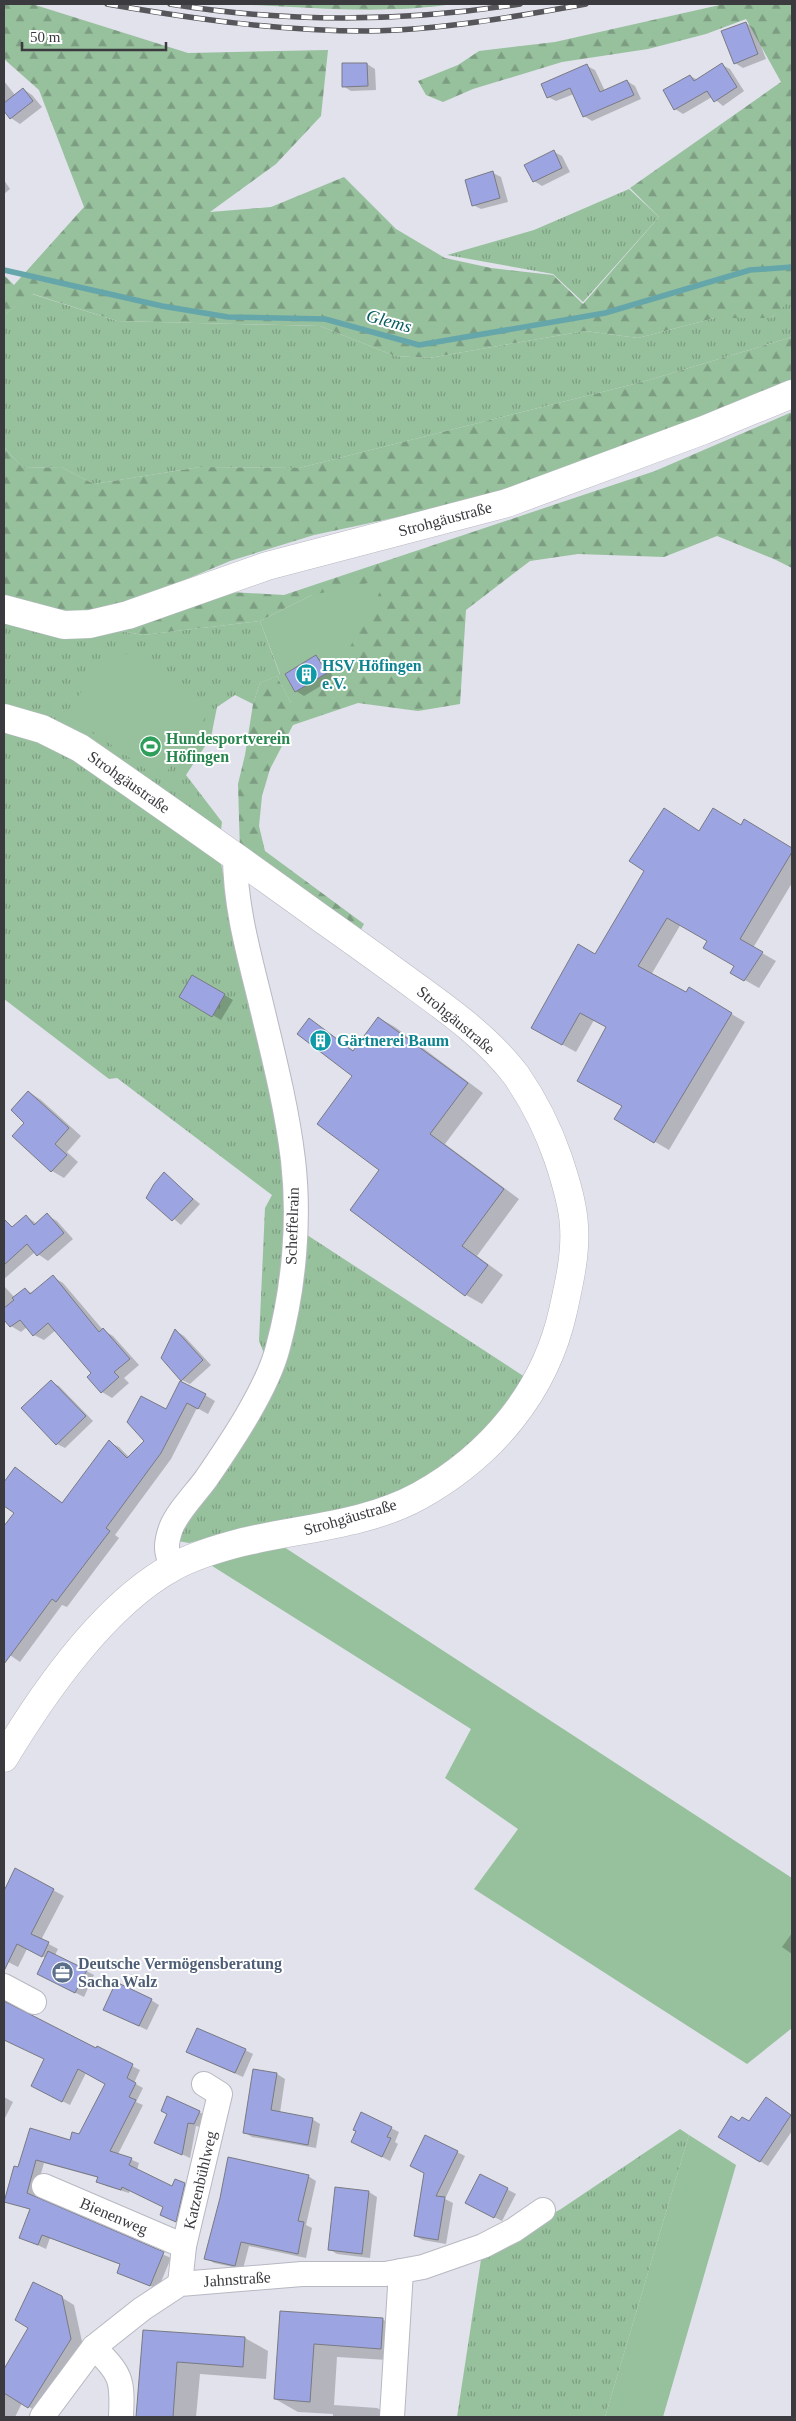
<svg xmlns="http://www.w3.org/2000/svg" width="796" height="2421" viewBox="0 0 796 2421" font-family="Georgia,serif">
	<defs>
		<pattern id="grass-tufts" width="24" height="20" patternUnits="userSpaceOnUse" patternTransform="scale(1.25)"><rect width="24" height="20" fill="#97c09c"/><path d="M3 7l-1-3M5 7V3M7 7l1-3M15 17l-1-3M17 17v-4M19 17l1-3" fill="none" stroke="#7c9d81"/></pattern>
		<pattern id="forest-firs" width="22" height="20" patternUnits="userSpaceOnUse" patternTransform="scale(1.25)"><rect width="22" height="20" fill="#97c09c"/><path d="M5 1l3.5 6h-7zM16 11l3.5 6h-7z" fill="#7c9d81"/></pattern>
	</defs>
	<rect width="100%" height="100%" fill="#e1e2ec"/>
	<g fill="url(#grass-tufts)">
		<polygon points="629,189 659,217 583,302 553,274 447,255 534,230"/>
		<polygon points="32,294 117,321 320,326 395,356 429,358 585,331 638,338 715,318 771,318 790,299 792,299 792,337 642,382 299,468 200,467 94,484 61,467 23,468 4,447 4,315"/>
		<polygon points="260,621 280,675 260,683 253,704 235,695 217,707 211,737 186,775 222,822 220,838 4,712 4,622 115,630 143,635"/>
		<polygon points="4,730 62,750 221,863 233,928 285,1162 286,1293 266,1358 259,1341 265,1208 272,1195 117,1078 109,1079 4,999"/>
		<polygon points="301,1231 528,1379 512,1406 434,1476 343,1514 239,1530 189,1543 178,1541 177,1530 261,1402"/>
		<polygon points="680,2129 689,2135 605,2417 457,2417 482,2253 561,2209"/>
	</g>
	<g fill="url(#forest-firs)">
		<polygon points="4,4 32,4 188,53 328,50 321,116 276,164 210,212 271,207 344,177 396,229 445,258 491,268 553,275 583,304 659,217 630,188 781,82 746,19 706,34 648,49 562,62 473,89 443,102 426,95 418,81 458,65 479,51 555,42 724,4 792,4 792,299 771,318 715,318 638,338 585,331 429,358 395,356 320,326 117,321 33,294 4,315 4,275 14,285 84,207 39,90 4,59"/>
		<path d="M233,4H452C384,15 302,7 233,4Z"/>
		<polygon points="792,337 792,384 501,495 314,535 230,561 106,613 72,618 4,600 4,447 23,468 61,467 94,484 200,467 299,468 642,382"/>
		<polygon points="792,412 792,568 774,559 717,536 664,557 578,554 530,561 466,610 460,704 418,711 358,703 293,725 270,769 262,796 259,826 265,851 364,924 358,935 240,852 238,784 245,755 253,704 260,683 277,676 291,703 312,595 260,621 143,635 115,630 213,591 284,595 655,471"/>
	</g>
	<g fill="#97c09c">
		<polygon points="387,579 331,682 291,703 277,676 280,674 260,621 312,595"/>
		<polygon points="110,652 133,655 205,705 208,714 161,780 66,713"/>
		<polygon points="284,1547 792,1878 792,2028 747,2064 474,1889 518,1829 445,1778 471,1729 209,1564"/>
		<polygon points="689,2135 736,2165 663,2417 605,2417"/>
	</g>
	<g fill="#0003">
		<polygon points="746,23 754,28 766,59 743,68 735,63"/>
		<polygon points="367,64 375,69 376,90 351,91 343,86"/>
		<polygon points="722,65 730,69 744,91 723,106 712,97 683,114 675,109 690,76 698,80"/>
		<polygon points="587,66 595,70 605,91 627,81 635,86 641,99 592,121 584,116 574,94 556,101 548,97"/>
		<polygon points="4,81 15,95 23,89 32,95 42,107 20,124 11,118 4,109"/>
		<polygon points="554,152 562,156 570,172 542,186 534,181"/>
		<polygon points="493,173 501,177 508,202 481,209 473,205"/>
		<polygon points="4,180 10,189 4,194"/>
		<polygon points="316,657 324,662 334,678 304,696 296,691"/>
		<polygon points="745,821 792,849 792,883 753,948 776,961 759,988 732,973 736,966 709,941 681,924 651,975 687,994 703,997 745,1022 669,1150 616,1119 624,1106 607,1027 594,1020 576,1052 532,1028 700,832 741,826"/>
		<polygon points="193,976 233,1000 221,1020 181,996"/>
		<polygon points="379,1018 395,1027 483,1093 445,1144 519,1199 477,1256 503,1275 482,1304 466,1295 381,1170 354,1075 309,1020 354,1051"/>
		<polygon points="29,1092 41,1100 81,1136 67,1152 78,1162 64,1178 52,1171 26,1123"/>
		<polygon points="164,1174 200,1204 181,1225 148,1197"/>
		<polygon points="47,1215 57,1221 73,1239 48,1261 35,1252 4,1279 4,1225 6,1223 14,1227 26,1216 37,1224"/>
		<polygon points="53,1277 63,1283 103,1330 113,1336 139,1365 124,1378 129,1383 112,1398 102,1392 93,1373 56,1330 44,1340 34,1335 27,1327 21,1332 11,1326 4,1318 4,1286 15,1298 25,1289 33,1294"/>
		<polygon points="176,1331 184,1336 211,1365 190,1384 182,1380"/>
		<polygon points="51,1382 59,1386 93,1421 65,1448 57,1444"/>
		<polygon points="205,1395 215,1401 208,1414 197,1408 171,1459 115,1535 119,1538 67,1607 62,1605 20,1662 4,1651 4,1528 15,1513 4,1504 4,1484 15,1469 63,1503 109,1442 119,1447 129,1457 146,1441 167,1411"/>
		<polygon points="16,1870 64,1896 41,1940 58,1949 55,1955 94,1975 84,1997 46,1978 46,1958 27,1949 18,1967 4,1960 4,1893"/>
		<polygon points="792,1933 792,1954 782,1947"/>
		<polygon points="151,2000 159,2005 147,2030 113,2014"/>
		<polygon points="4,2002 140,2070 134,2083 143,2088 136,2102 143,2105 118,2154 139,2163 137,2170 173,2188 184,2184 192,2189 183,2225 162,2215 165,2207 130,2190 129,2193 106,2186 98,2181 99,2178 44,2163 34,2198 171,2258 158,2289 126,2276 121,2265 50,2238 46,2249 20,2237 31,2210 6,2201 19,2169 80,2135 106,2084 86,2073 70,2105 40,2090 46,2059 4,2038"/>
		<polygon points="245,2050 253,2054 243,2077 195,2056"/>
		<polygon points="277,2074 285,2079 280,2113 312,2119 320,2124 316,2148 252,2137 244,2132"/>
		<polygon points="4,2097 13,2102 4,2120"/>
		<polygon points="774,2103 792,2116 792,2131 768,2166 720,2137 740,2123 749,2123"/>
		<polygon points="199,2112 207,2116 203,2128 196,2126 190,2158 156,2142"/>
		<polygon points="391,2128 399,2132 395,2142 398,2144 390,2161 361,2146"/>
		<polygon points="457,2152 465,2156 445,2199 453,2203 446,2244 423,2240 415,2236"/>
		<polygon points="480,2175 516,2194 502,2221 474,2207"/>
		<polygon points="308,2176 316,2181 306,2225 312,2228 306,2258 249,2246 243,2269 214,2263 206,2258"/>
		<polygon points="336,2189 369,2192 377,2197 370,2258 337,2254 329,2249"/>
		<polygon points="61,2297 74,2305 83,2346 41,2414 22,2403 15,2417 4,2417 4,2371 30,2328"/>
		<polygon points="281,2313 382,2319 405,2333 404,2361 337,2357 334,2405 377,2408 393,2417 333,2417 333,2414 298,2412 275,2399"/>
		<polygon points="144,2331 245,2338 268,2351 266,2379 200,2374 196,2417 138,2417"/>
	</g>
	<g fill="none" stroke-linecap="round" stroke-linejoin="round">
		<polyline stroke="#65a6ab" stroke-width="5.5" points="4,270 162,306 228,317 325,319 419,345 605,313 750,270 792,267"/>
	</g>
	<g fill="#9da4e2" stroke="#787a83">
		<polygon points="746,22 758,54 734,64 721,31"/>
		<polygon points="342,63 367,63 368,86 342,87"/>
		<polygon points="722,63 737,87 714,102 707,91 674,110 663,90 690,75 694,81"/>
		<polygon points="587,64 600,92 627,80 634,95 583,117 570,88 547,98 541,84"/>
		<polygon points="23,88 33,101 10,119 4,111 4,103"/>
		<polygon points="554,150 562,168 533,182 524,165"/>
		<polygon points="493,171 500,198 472,206 465,180"/>
		<polygon points="316,655 327,673 295,692 285,674"/>
		<polygon points="664,808 699,831 713,808 741,825 744,819 792,848 792,852 740,939 763,952 744,981 730,973 734,966 703,948 707,941 667,918 638,966 686,992 689,987 732,1013 654,1143 614,1119 622,1106 577,1081 606,1027 580,1013 562,1045 531,1028 578,944 595,954 644,871 629,861"/>
		<polygon points="192,975 225,994 212,1017 179,997"/>
		<polygon points="378,1017 468,1083 430,1134 504,1189 462,1246 488,1265 465,1296 350,1210 379,1170 317,1124 352,1076 297,1034 309,1018 353,1051"/>
		<polygon points="28,1091 69,1128 55,1144 67,1155 51,1172 12,1136 24,1123 11,1110"/>
		<polygon points="164,1172 193,1199 172,1221 146,1198 154,1184"/>
		<polygon points="47,1213 64,1233 37,1256 27,1244 4,1265 4,1219 12,1227 26,1215 34,1225"/>
		<polygon points="53,1275 99,1332 103,1328 130,1359 114,1372 119,1377 101,1393 87,1377 91,1373 48,1323 33,1336 20,1320 10,1327 4,1320 4,1308 14,1300 12,1298 25,1288 30,1294"/>
		<polygon points="175,1329 203,1360 181,1381 161,1358"/>
		<polygon points="51,1380 86,1416 56,1445 21,1408"/>
		<polygon points="180,1381 206,1394 198,1409 187,1403 161,1453 106,1528 110,1531 56,1602 52,1599 4,1664 4,1526 14,1513 4,1506 4,1482 15,1467 62,1503 109,1440 127,1458 144,1441 127,1422 141,1396 166,1409"/>
		<polygon points="15,1868 54,1889 31,1934 49,1942 42,1957 17,1944 4,1971 4,1891"/>
		<polygon points="48,1951 87,1970 75,1993 37,1974"/>
		<polygon points="116,1982 152,1999 139,2026 103,2010"/>
		<polygon points="4,2001 96,2048 97,2046 133,2064 127,2078 136,2083 129,2097 136,2100 110,2151 132,2158 129,2165 172,2186 175,2179 185,2183 176,2222 160,2215 163,2207 122,2187 121,2190 96,2182 98,2177 36,2160 27,2193 164,2252 150,2286 117,2273 120,2264 42,2235 38,2245 19,2238 30,2209 4,2202 14,2166 18,2167 30,2128 70,2140 72,2132 79,2134 105,2084 78,2069 62,2102 31,2086 44,2059 4,2040"/>
		<polygon points="197,2028 246,2049 235,2073 186,2052"/>
		<polygon points="253,2069 277,2073 271,2110 313,2118 308,2145 243,2133"/>
		<polygon points="167,2096 200,2111 194,2124 188,2123 182,2155 154,2143 167,2114 161,2111"/>
		<polygon points="766,2097 791,2115 760,2162 718,2137 731,2116 739,2121 742,2117 749,2121"/>
		<polygon points="361,2112 392,2127 387,2137 391,2138 382,2157 351,2142 356,2131 353,2130"/>
		<polygon points="425,2135 458,2151 436,2196 445,2197 438,2240 414,2236 424,2173 410,2166"/>
		<polygon points="228,2157 309,2175 298,2221 304,2222 298,2254 241,2242 235,2266 204,2259 220,2198"/>
		<polygon points="480,2174 508,2188 494,2218 465,2203"/>
		<polygon points="335,2187 369,2191 362,2254 328,2250"/>
		<polygon points="33,2282 62,2296 71,2339 28,2408 4,2393 4,2369 28,2328 15,2320"/>
		<polygon points="280,2311 383,2318 381,2349 314,2344 310,2402 274,2399"/>
		<polygon points="143,2330 245,2337 243,2367 177,2362 173,2417 136,2417"/>
	</g>
	<g fill="none" stroke-linecap="round" stroke-linejoin="round">
		<defs>
			<g id="minor">
				<path d="M172,1568C166,1551 165,1545 171,1528C178,1511 195,1494 206,1479C230,1444 268,1388 278,1347C294,1288 300,1220 293,1160C287,1109 274,1058 262,1008C250,958 235,908 235,856"/>
				<polyline points="4,1986 34,2002"/>
				<polyline points="44,2186 184,2246"/>
				<polyline points="180,2284 184,2246 220,2094 204,2084"/>
				<path d="M94,2347C121,2375 123,2378 121,2417"/>
				<polyline points="42,2417 94,2347 142,2309 180,2284 302,2274 385,2274 423,2267 483,2246 514,2230 543,2210"/>
				<polyline points="392,2417 401,2271"/>
			</g>
			<g id="major">
				<polyline points="4,609 64,625 90,624 128,615 267,566 507,503 704,430 792,394"/>
				<path d="M4,718L42,729L80,748C161,804 242,861 322,919C352,940 381,961 411,983C448,1010 488,1038 516,1075C534,1101 548,1129 558,1158C565,1179 573,1204 574,1226C576,1254 569,1284 563,1311C545,1392 491,1456 419,1496C364,1526 299,1528 239,1543C216,1549 193,1556 173,1567C105,1604 43,1693 4,1758"/>
			</g>
		</defs>
		<use href="#minor" stroke="#b7b8c2" stroke-width="26"/>
		<use href="#major" stroke="#b7b8c2" stroke-width="29"/>
		<use href="#minor" stroke="#fff" stroke-width="24"/>
		<use href="#major" stroke="#fff" stroke-width="28"/>
		<defs>
			<g id="rail">
				<path d="M107,4C194,19 279,31 367,31C440,30 514,17 586,4"/>
				<path d="M170,4C286,23 404,22 520,4"/>
			</g>
		</defs>
		<use href="#rail" stroke="#56565b" stroke-width="5.5"/>
		<use href="#rail" stroke="#fff" stroke-width="4" stroke-dasharray="11" stroke-linecap="butt"/>
	</g>
	<defs>
		<symbol id="building-disc" viewBox="-11 -11 22 22"><circle r="9.5" fill="#0f9aa8" stroke="#fff"/><path d="M-4-6H4V6H1V3H-1V6H-4ZM-2.5-4.3h1.7v1.8h-1.7ZM.8-4.3h1.7v1.8H.8ZM-2.5-1h1.7V.8h-1.7ZM.8-1h1.7V.8H.8Z" fill="#fff"/></symbol>
		<symbol id="stadium-disc" viewBox="-11 -11 22 22"><circle r="9.5" fill="#2e9e5b" stroke="#fff"/><path d="M0-5a6.5 5 0 1 0 0 10a6.5 5 0 1 0 0-10ZM-3.5-1.8h7v3.6h-7Z" fill="#fff"/></symbol>
		<symbol id="office-disc" viewBox="-11 -11 22 22"><circle r="9.5" fill="#5c6f8a" stroke="#fff"/><path d="M-6-3h4V-5.5h4V-3h4V5H-6ZM-1-4.5V-3h2v-1.5ZM-6 0V1H6V0Z" fill="#fff"/></symbol>
	</defs>
	<g fill-rule="evenodd">
		<use href="#building-disc" x="294" y="662" width="25" height="25"/>
		<use href="#stadium-disc" x="138" y="734" width="25" height="25"/>
		<use href="#building-disc" x="308" y="1028" width="25" height="25"/>
		<use href="#office-disc" x="50" y="1960" width="25" height="25"/>
	</g>
	<g text-anchor="middle" dominant-baseline="central" stroke-width="4" stroke-linejoin="round" paint-order="stroke">
		<g font-size="16" fill="#3b3b3f" stroke="#fff">
			<text transform="translate(445 519) rotate(-15)">Strohgäustraße</text>
			<text transform="translate(129 782) rotate(35)">Strohgäustraße</text>
			<text transform="translate(456 1020) rotate(40)">Strohgäustraße</text>
			<text transform="translate(292 1226) rotate(-88)">Scheffelrain</text>
			<text transform="translate(350 1517) rotate(-16)">Strohgäustraße</text>
			<text transform="translate(200 2180) rotate(-77)">Katzenbühlweg</text>
			<text transform="translate(114 2216) rotate(23)">Bienenweg</text>
			<text transform="translate(237 2279) rotate(-4)">Jahnstraße</text>
		</g>
		<g font-size="16" font-weight="bold" fill="#0d838f" stroke="#fff" text-anchor="start">
			<text x="322" y="665">HSV Höfingen<tspan x="322" dy="18">e.V.</tspan></text>
			<text x="337" y="1040">Gärtnerei Baum</text>
		</g>
		<g font-size="16" font-weight="bold" fill="#27864d" stroke="#fff" text-anchor="start">
			<text x="166" y="738">Hundesportverein<tspan x="166" dy="18">Höfingen</tspan></text>
		</g>
		<g font-size="16" font-weight="bold" fill="#4e5e75" stroke="#fff" text-anchor="start">
			<text x="78" y="1963">Deutsche Vermögensberatung<tspan x="78" dy="18">Sacha Walz</tspan></text>
		</g>
		<g font-size="18" font-style="italic" fill="#0b5e62" stroke="#fff">
			<text transform="translate(389 321) rotate(15)">Glems</text>
		</g>
	</g>
	<rect width="796" height="2421" fill="none" stroke="#3b3b3f" stroke-width="10"/>
	<path d="M22 42v8h144v-8" fill="none" stroke="#3b3b3f" stroke-width="2.5"/>
	<text x="30" y="42" font-size="15" fill="#3b3b3f" stroke="#ffffff" stroke-width="4" paint-order="stroke">50 m</text>
</svg>
